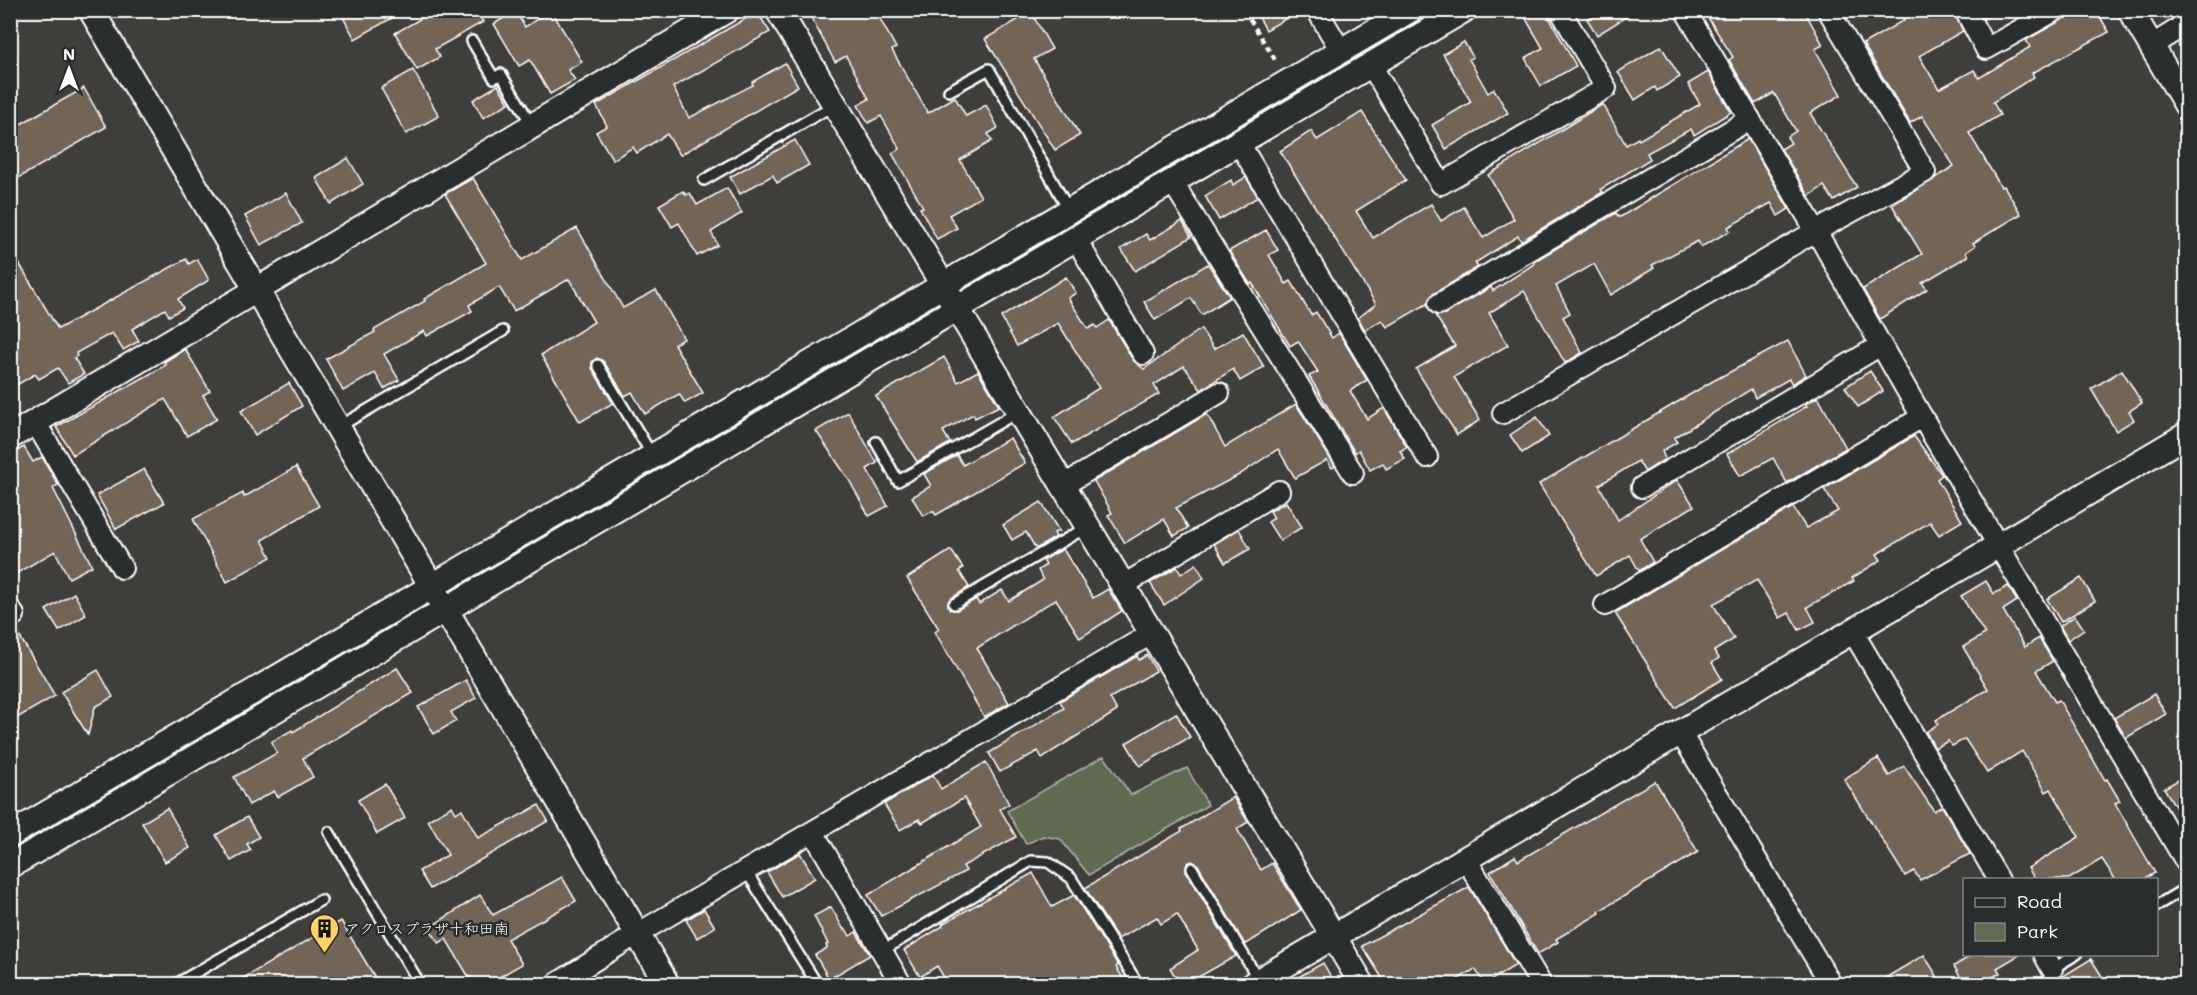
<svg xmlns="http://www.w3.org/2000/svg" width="2197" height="995" viewBox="0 0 2197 995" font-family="Mali,'Klee One',sans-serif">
	<rect width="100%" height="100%" fill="#403e3b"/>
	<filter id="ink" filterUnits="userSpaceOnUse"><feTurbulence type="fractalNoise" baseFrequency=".0167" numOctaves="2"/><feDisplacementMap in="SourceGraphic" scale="12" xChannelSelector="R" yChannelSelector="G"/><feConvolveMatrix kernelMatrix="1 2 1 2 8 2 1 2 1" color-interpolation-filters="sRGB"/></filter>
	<g filter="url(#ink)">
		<polygon fill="#616b52" stroke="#b0b5a8" stroke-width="1.5" points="1104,756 1131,795 1187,768 1208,805 1089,875 1060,839 1043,836 1026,844 1007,811"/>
		<g fill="#726558" stroke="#fff" stroke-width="1.5">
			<polygon points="339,10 406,10 355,39"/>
			<polygon points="436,10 476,10 483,22 435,49 440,57 417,70 395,33"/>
			<polygon points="551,10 582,62 568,70 575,80 550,94 530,60 519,66 494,24 515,11 525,27"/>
			<polygon points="807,10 875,10 896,48 892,50 928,113 955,97 966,116 986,105 998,128 988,134 992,141 960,160 981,197 949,215 957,228 937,239 920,208 923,207 892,153 900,149 881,116 868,123 858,105 869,99 846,56 835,62"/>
			<polygon points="1255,10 1301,10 1266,30"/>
			<polygon points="1541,10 1545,10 1576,66 1541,86 1525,58 1543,48 1526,19"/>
			<polygon points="1601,10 1637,10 1597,35 1587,19"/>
			<polygon points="1703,10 1804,10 1823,45 1815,49 1841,95 1810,113 1857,187 1834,201 1824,186 1809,196 1781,149 1791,143 1787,137 1796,131 1774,93 1755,104 1729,60 1733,57"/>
			<polygon points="1898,10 1953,10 1963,31 1919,56 1939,89 1974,70 1979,78 2030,47 2026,40 2062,20 2068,10 2096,10 2109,32 2032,73 2034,77 1993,102 2000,115 1969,133 2001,187 2004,186 2021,214 1973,243 1975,246 1966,252 1968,256 1922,283 1927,289 1880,319 1863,289 1922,254 1892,205 1954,166 1922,116 1910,123 1863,44 1904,20"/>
			<polygon points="1979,10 1999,10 1984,19"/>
			<polygon points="757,12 770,32 673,87 689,118 753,85 752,82 785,63 798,86 680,155 667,134 637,153 633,147 613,160 596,132 607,126 596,105"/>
			<polygon points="1031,12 1052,49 1034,59 1080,135 1055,150 985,39"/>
			<polygon points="1464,42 1473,57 1469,59 1488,93 1494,89 1508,113 1446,149 1432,125 1471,102 1443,54"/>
			<polygon points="1661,46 1680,77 1657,91 1655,87 1635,100 1618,72"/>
			<polygon points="413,70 439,116 406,134 381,88"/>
			<polygon points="1708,72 1731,112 1694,135 1691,129 1647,153 1650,159 1601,189 1603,192 1521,241 1518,236 1475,263 1478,267 1433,294 1427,304 1387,327 1382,320 1365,330 1358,318 1376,304 1280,151 1311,131 1317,140 1362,112 1406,180 1356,211 1373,238 1431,204 1441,221 1464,207 1483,238 1514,219 1488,175 1603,104 1626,145 1638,138 1639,140 1700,104 1688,84"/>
			<polygon points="498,85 509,103 483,118 473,100"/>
			<polygon points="84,88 106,127 10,183 10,130"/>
			<polygon points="1748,139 1789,209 1778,216 1771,203 1728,227 1730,231 1701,247 1698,241 1652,265 1654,268 1611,295 1594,264 1556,286 1570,313 1563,317 1582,353 1565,363 1524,291 1489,313 1508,345 1454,377 1480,420 1457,435 1416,369 1455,346 1435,315 1445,314 1491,287 1493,291 1534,264 1533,262 1616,213 1619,217 1622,216"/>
			<polygon points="795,140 809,165 777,183 773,175 740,194 730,177"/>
			<polygon points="348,158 363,184 331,204 316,178"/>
			<polygon points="1246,177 1258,197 1219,220 1205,196 1231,180 1233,185"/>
			<polygon points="473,178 522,260 577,228 623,308 656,290 684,339 674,344 703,393 685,403 679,394 645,414 632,392 625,396 604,362 597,358 592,362 592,368 613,403 580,422 541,355 594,322 569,279 514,311 499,287 469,305 472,311 427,336 424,331 384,354 399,380 384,389 375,373 343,391 326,359 375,332 374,330 425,301 424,299 486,263 445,194"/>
			<polygon points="727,188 742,213 711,232 718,245 697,256 679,223 672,227 659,205 683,191 686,195 690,193 697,205"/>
			<polygon points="286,193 302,223 261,245 245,216"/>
			<polygon points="1182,221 1191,237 1135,271 1121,249 1146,234 1150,240"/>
			<polygon points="1266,230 1278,250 1269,255 1286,284 1291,281 1311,315 1316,312 1332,338 1339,333 1367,380 1350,391 1367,419 1384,408 1407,447 1400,451 1405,459 1386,469 1383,463 1370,470 1359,450 1355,453 1309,376 1318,372 1298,341 1290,346 1252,283 1250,284 1229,251"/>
			<polygon points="10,248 58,329 186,259 189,264 197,259 209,280 178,299 183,308 169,316 165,309 132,329 139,341 123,350 112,333 76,353 77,356 74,358 84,374 68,383 58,368 39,379 35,374 10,389"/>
			<polygon points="1208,264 1230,297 1202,315 1191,298 1155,320 1144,302"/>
			<polygon points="1066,277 1076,293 1068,298 1088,329 1095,325 1097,328 1109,320 1133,360 1144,369 1201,329 1214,349 1243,332 1264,367 1240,381 1233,369 1201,390 1184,366 1154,385 1159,394 1072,444 1054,417 1099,388 1058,323 1017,346 1001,317"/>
			<polygon points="1788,341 1806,375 1792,384 1789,379 1755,398 1751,389 1674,438 1677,442 1662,451 1665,459 1645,472 1638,461 1599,485 1618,520 1677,480 1694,506 1640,539 1653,562 1639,571 1630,555 1596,576 1539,484 1713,381"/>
			<polygon points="185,349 210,391 203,395 217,419 187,436 165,399 73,455 56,427 166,365 164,362"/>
			<polygon points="944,357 958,382 978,371 999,406 975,418 973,414 943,431 950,443 917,462 876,396"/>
			<polygon points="2122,370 2142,403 2129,411 2134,420 2116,431 2091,389"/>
			<polygon points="1870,371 1883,391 1858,407 1845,387"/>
			<polygon points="289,383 302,406 255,435 241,411"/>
			<polygon points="1818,397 1846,448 1787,483 1773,458 1740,476 1727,454 1807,406 1805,404"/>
			<polygon points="1296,404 1335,466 1332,468 1327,460 1295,478 1278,449 1239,475 1176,508 1188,528 1174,536 1164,519 1125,543 1108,515 1112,513 1094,481 1207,414 1225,447"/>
			<polygon points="848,412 877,463 867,469 888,506 869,516 849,480 816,431"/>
			<polygon points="1537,417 1549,436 1522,453 1510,435"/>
			<polygon points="1914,436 1942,475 1937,479 1962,521 1939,535 1930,522 1877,554 1881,560 1852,578 1854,581 1807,607 1815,622 1799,630 1789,613 1780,618 1757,580 1713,604 1734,639 1714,651 1719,658 1712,663 1722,679 1675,708 1615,613 1793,507 1806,528 1838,511 1824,489"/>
			<polygon points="1010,438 1025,463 936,515 933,511 923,516 912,497 931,486 924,474 957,455 963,465"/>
			<polygon points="24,447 33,462 42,457 58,485 53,488 92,566 69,578 55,551 10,577 10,455"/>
			<polygon points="296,467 319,506 262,540 271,557 227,582 193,519 243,493 244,497"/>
			<polygon points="144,469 164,503 116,529 97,495"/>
			<polygon points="1041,502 1059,531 1054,533 1056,537 1036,549 1026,532 1012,540 1003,525"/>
			<polygon points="1286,502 1302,527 1280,541 1268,522 1274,518 1270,511"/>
			<polygon points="1239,529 1250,549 1225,563 1214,544"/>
			<polygon points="1063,549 1093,598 1108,589 1122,611 1080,638 1056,599 977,648 1009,703 984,717 935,632 939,629 907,578 951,550 963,568 959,571 969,587 949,600 950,609 957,610 976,599 979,604 1002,590 1009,601 1043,580 1038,570 1046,565 1043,560"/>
			<polygon points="1196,564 1204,578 1164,605 1150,583 1177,567 1181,574"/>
			<polygon points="2081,578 2095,601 2061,622 2047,599"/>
			<polygon points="1986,581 1994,594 2008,586 2017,601 2003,610 2025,647 2039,638 2053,661 2036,671 2055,702 2059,700 2105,780 2107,779 2120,801 2115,803 2155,873 2144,879 2115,879 2102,859 2069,879 2035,879 2028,868 2079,837 2051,789 2046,792 2022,751 1987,773 1965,739 1952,746 1948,741 1935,748 1926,732 1938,724 1936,720 1988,689 1963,647 1985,634 1961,596"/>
			<polygon points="74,593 86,615 59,631 46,610"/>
			<polygon points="2075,616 2084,629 2068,640 2060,626"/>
			<polygon points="10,626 14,627 55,696 10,722"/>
			<polygon points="1147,655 1156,671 1110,698 1117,711 1042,758 1038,751 1000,772 989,753 1064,708 1060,701 1137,656 1139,660"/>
			<polygon points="397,668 413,693 303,758 313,777 278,797 274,791 249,805 234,777 277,753 271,742 292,730 293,732"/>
			<polygon points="98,670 113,697 95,707 88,735 61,692"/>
			<polygon points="466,680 476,698 451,712 456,721 434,734 418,707"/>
			<polygon points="2154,694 2166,714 2126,738 2114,718"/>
			<polygon points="1176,713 1190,737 1140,766 1126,743"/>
			<polygon points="1878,758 1889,776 1904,766 1934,811 1942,806 1970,854 1920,880 1914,871 1905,876 1844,779"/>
			<polygon points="986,762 1009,804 1000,809 1016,837 963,866 966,871 881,916 868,895 981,827 964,798 922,823 919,819 900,830 884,804 933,775 941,789"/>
			<polygon points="2187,775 2187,826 2164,788"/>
			<polygon points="1655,781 1698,852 1599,911 1600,913 1556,939 1558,942 1538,954 1490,872 1515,856 1518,861"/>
			<polygon points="385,784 405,818 377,834 358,800"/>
			<polygon points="1233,797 1248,822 1237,829 1261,870 1272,863 1301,910 1245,945 1198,865 1192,861 1188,863 1186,871 1236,956 1186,984 1180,984 1170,968 1198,950 1177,914 1161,924 1157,917 1118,939 1085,888 1182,831 1181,829"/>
			<polygon points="539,805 548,821 430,889 419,871 448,855 428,820 452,806 456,813 462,809 478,838"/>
			<polygon points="167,808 190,848 165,862 142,823"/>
			<polygon points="247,817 259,837 247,844 251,850 231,861 216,835"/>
			<polygon points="800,853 815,878 782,897 767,872"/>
			<polygon points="1033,873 1052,907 1074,895 1118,965 1116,967 1127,984 948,984 937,966 920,977 904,950 943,926 942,924"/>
			<polygon points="562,877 576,901 507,939 522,964 487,984 473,984 446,939 439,943 429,928 480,895 493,915"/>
			<polygon points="1469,887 1516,965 1485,984 1475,969 1450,984 1386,984 1362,946"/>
			<polygon points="831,907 844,930 846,929 850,936 856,932 870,955 829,979 815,955 827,948 826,945 828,944 814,916"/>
			<polygon points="704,909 715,927 697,938 686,920"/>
			<polygon points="341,921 379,984 233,984"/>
			<polygon points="1974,954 2021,954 1997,968 2000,973 1979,984 1964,984 1954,966"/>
			<polygon points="1924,955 1942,984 1875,984"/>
			<polygon points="2091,959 2107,984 2050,984"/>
			<polygon points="1323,963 1335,984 1286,984"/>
		</g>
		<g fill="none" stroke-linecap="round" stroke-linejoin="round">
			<defs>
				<g id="service">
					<polyline points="472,41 494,78 501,74 532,125"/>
					<polyline points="949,91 989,69 1069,210"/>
					<polyline points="704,180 834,105"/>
					<polyline points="598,365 652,455"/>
					<polyline points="340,426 503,331"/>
					<polyline points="876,442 898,481 1018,412"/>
					<polyline points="954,604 1087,527"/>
					<polyline points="329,832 420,984"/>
					<polyline points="1192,868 1258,979"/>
					<polyline points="746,871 817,984"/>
					<polyline points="2156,906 2186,888"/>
					<polyline points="882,951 1031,861 1048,862 1071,878 1138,984"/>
					<polyline points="2052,969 2077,954"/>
					<polyline points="176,984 321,900"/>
				</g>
				<g id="minor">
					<polyline points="1317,10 1341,51"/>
					<polyline points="1685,10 1816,231 1922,417 2186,862"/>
					<polyline points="1965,10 1986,49 2056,10"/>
					<polyline points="2151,46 2186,24"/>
					<polyline points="1371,65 1441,184 1606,88 1560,10"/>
					<polyline points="1239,143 1427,457"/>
					<polyline points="1173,183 1353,473"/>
					<polyline points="1076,239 1143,354"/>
					<polyline points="1439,304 1750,119"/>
					<polyline points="1503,413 1816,231 1925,172 1828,10"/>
					<polyline points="35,422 122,568"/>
					<polyline points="1062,486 1219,393"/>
					<polyline points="1642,487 1881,345"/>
					<polyline points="1122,586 1279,491"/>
					<polyline points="1605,605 1922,417"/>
					<polyline points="10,609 14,615"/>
					<polyline points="1853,632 1999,880"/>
					<polyline points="1681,734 1831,984"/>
					<polyline points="813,832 901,984"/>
					<polyline points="1466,859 1541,984"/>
					<polyline points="2044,954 2052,969"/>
					<polyline points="556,984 637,934 1151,634"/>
				</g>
				<g id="tertiary">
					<polyline points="91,10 667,984"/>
					<polyline points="778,10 1362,984"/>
					<polyline points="2130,10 2186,104"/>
					<polyline points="10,437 727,10"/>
					<polyline points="10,835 1410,10"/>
					<polyline points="10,866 1464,10"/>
					<polyline points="1253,984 2186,435"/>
				</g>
			</defs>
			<use href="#service" stroke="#fff" stroke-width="14"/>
			<use href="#minor" stroke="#fff" stroke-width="24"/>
			<use href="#tertiary" stroke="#fff" stroke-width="28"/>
			<g stroke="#fff" stroke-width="4" stroke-dasharray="6 4.5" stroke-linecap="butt">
				<polyline points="1244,10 1277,63"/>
				<polyline points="2028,984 2037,979"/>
			</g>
			<use href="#service" stroke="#2a2d2e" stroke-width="9"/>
			<use href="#minor" stroke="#2a2d2e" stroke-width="20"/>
			<use href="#tertiary" stroke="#2a2d2e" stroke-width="24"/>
		</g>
	</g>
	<defs>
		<symbol id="building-pin" viewBox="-11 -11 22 30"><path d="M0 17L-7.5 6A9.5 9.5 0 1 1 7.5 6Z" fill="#ffd166" stroke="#2a2d2e"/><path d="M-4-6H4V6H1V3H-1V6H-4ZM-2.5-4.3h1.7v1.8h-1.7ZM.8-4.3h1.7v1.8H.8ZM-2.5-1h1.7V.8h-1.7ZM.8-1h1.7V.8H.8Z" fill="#111"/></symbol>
	</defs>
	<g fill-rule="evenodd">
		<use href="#building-pin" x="308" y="912" width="33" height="45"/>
	</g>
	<g text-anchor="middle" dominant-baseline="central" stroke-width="5" stroke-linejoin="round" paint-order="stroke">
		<g font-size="15" fill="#fff" stroke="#2a2d2e" text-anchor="start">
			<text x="345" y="928">アクロスプラザ十和田南</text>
		</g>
	</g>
	<rect width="2197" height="995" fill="none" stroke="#2a2d2e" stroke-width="36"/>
	<rect x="18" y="18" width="2161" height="959" fill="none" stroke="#fff" stroke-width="2" filter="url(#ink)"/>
	<rect x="1963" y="878" width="195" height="78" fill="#2a2d2e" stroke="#7f8182" stroke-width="1.5"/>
	<rect x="1975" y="898" width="30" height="9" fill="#2a2d2e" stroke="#7f8182" stroke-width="1.5"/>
	<text x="2017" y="908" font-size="18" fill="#ffffff">Road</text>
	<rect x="1975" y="923" width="30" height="18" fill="#616b52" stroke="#7f8182" stroke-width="1.5"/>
	<text x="2017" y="938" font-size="18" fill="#ffffff">Park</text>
	<g transform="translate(69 69)" stroke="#2a2d2e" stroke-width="4.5" paint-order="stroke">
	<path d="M0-4.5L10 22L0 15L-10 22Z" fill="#ffffff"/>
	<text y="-9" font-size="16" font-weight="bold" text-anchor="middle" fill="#ffffff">N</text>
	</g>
</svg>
